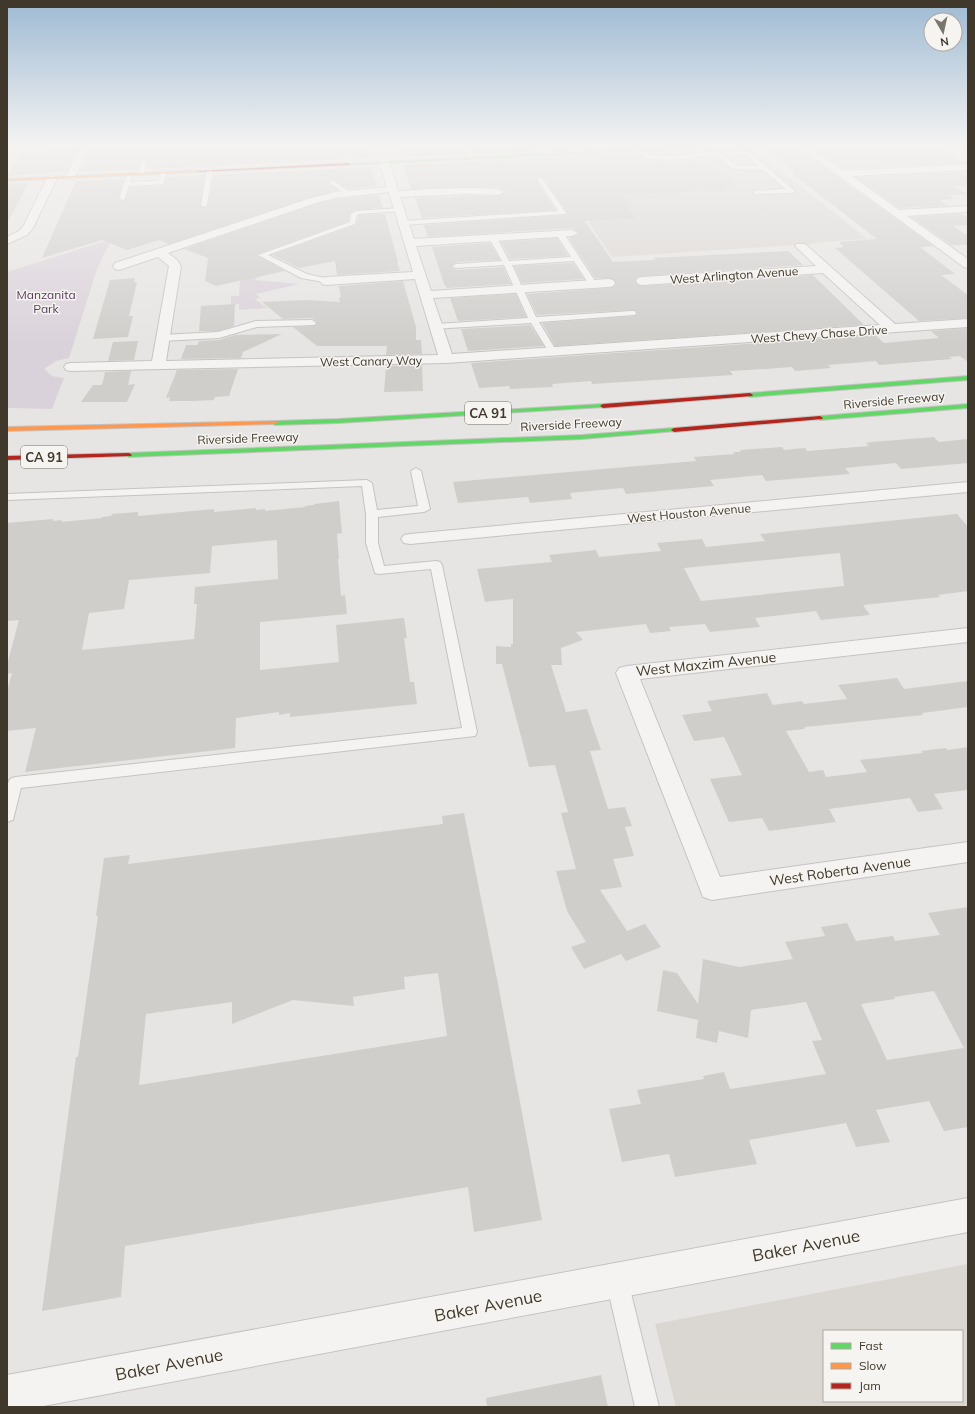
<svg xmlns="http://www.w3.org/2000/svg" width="975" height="1414" viewBox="0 0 975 1414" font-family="Mulish,sans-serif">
	<rect width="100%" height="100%" fill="#e7e5e3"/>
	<g fill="#dad6d2" fill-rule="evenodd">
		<polygon points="725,146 750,146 867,239 822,242 810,244 612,257 554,171 544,158 538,155"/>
		<path d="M968,1264V1407H676L655,1324ZM824,1331H962V1401H824Z"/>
	</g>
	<g fill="#dad2da">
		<polygon points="112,239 97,269 69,358 56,361 44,369 52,376 64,378 52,409 7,408 7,272"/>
		<polygon points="260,274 255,280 299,284 256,294 260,298 255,299 267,308 239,310 239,304 231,305 231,296 239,296 240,277"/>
	</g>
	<g fill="#cfcecb" fill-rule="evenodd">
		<polygon points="103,146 215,146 214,148 218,152 224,146 272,146 272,148 365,146 369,158 147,169 148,161 142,160 138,169 80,172 92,148 103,148"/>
		<polygon points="396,146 462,146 466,154 400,157"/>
		<polygon points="471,146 540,146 542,150 475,153"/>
		<polygon points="551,146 641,146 554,150"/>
		<polygon points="857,146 938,146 967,163 844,169 813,148"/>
		<polygon points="68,149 78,149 67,171 7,176 22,151"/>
		<polygon points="799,149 933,246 920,247 955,274 941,275 968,295 968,318 919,321 835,248 844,247 839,242 877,239 790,172 795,172 767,150"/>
		<polygon points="638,154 651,160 667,161 667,163 707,161 734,186 725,186 729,190 622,195 630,204 632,208 628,208 637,218 585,221 613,262 655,260 654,258 788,251 803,265 642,276 638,277 635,280 637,285 642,286 813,275 864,325 555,346 542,323 635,316 637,314 636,310 632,310 537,315 527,294 609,288 613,287 616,284 613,279 595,278 569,238 579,234 579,232 572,228 428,237 424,225 566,215 567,212 543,177 539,176 536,180 555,210 422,218 415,198 469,196 499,196 505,191 498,188 487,187 411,189 403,165"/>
		<polygon points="371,167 377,186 348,189 331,179 328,181 329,184 338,190 308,198 169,244 159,240 127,250 102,240 42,258 76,181 124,179 118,199 119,200 124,201 130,187 163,186 167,177 205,175 200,205 205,208 208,205 214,175"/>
		<polygon points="968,172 968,186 954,186 967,194 949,195 954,199 940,200 948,206 899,208 856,177"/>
		<polygon points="29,183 7,223 7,184"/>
		<polygon points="379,195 383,208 355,210 350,214 349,221 257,254 257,256 285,271 216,286 205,281 208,258 184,249 316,204 335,199"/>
		<polygon points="385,214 398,262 397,262 400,271 337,275 335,261 299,268 272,255 356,225 359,215"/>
		<polygon points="961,214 968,218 968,225 953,226 968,236 968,245 951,245 911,217"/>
		<polygon points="557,238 568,256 510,259 501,242"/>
		<polygon points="490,243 500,260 456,262 451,267 456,270 503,267 511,284 447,288 444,284 432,247"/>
		<polygon points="573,263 584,279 522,283 514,266"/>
		<polygon points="135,278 134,282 137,282 129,316 133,316 128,337 93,339 110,280"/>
		<polygon points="403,281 416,327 416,340 421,340 422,354 386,355 387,346 317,346 293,327 315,326 317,322 312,318 283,319 262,302 307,300 340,302 339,298 341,297 339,286"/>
		<polygon points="516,294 526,317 458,321 450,298"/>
		<polygon points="235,304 234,326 218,331 199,331 201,306"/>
		<polygon points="530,325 544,346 468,351 461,329"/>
		<polygon points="968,328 968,362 960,356 949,357 952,359 879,365 876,361 828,365 831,368 795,371 792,367 766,369 730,371 733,375 592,384 591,381 552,384 553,387 510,389 509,386 479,388 471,363 875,335 884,343 939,338 931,331"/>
		<polygon points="282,334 243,352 241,358 181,359 186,345 198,345 199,341 219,340 235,335"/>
		<polygon points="138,341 134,360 108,361 113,342"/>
		<polygon points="422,365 423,391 384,392 386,366"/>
		<polygon points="238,369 229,396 215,397 214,400 193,401 169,401 170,397 166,398 177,370"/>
		<polygon points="131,371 128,385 135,384 127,402 81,402 93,385 102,385 105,372"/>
		<polygon points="934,437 939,442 968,439 968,463 901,469 896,463 845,468 850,474 766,481 762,475 710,480 714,486 626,494 623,488 570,493 572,499 530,503 528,497 458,503 453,482 696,461 694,457 735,454 733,452 741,452 740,450 782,447 784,450 805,448 807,451 869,446 866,443 872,442"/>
		<path d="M339,501L342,533L337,534L339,559H338L341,596L345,595L347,614L260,622V670L339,662L336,625L404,618L407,638H404L410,682H414L417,704L290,717V713L279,715V712L236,718L235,748L25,772L36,728L7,731V692L12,673L7,674V665L19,620L7,621V523L53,519V521L62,520L61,522L102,518V517L111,516L112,514L138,512V516L214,509V512L256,508V510L265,509V511L305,507V506L314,505V504ZM277,540L278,579L195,587L194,604H197L194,639L82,650L89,613L124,609L129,580L210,573L212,546Z"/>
		<path d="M957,514L968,527V591L938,595L940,597L863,605L870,615L821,620L816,611L755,618L760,627L729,630L710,632L705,624L669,627L671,631L650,633L646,624L576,632L583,640L561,648L562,665H551L566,712L587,709L601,750L590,751L608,809L625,807L632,826L625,827L634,856L613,859L622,887L600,890L627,931L645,924L661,947L626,961L621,954L584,969L571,947L586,942L567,911L556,871L576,869L561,813L568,812L555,765L529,767L502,664H496V646L511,647V644H513V599L485,602L477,569L552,562L549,555L596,550L599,557L661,551L657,543L702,539L706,547L765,541L760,534ZM840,553L844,586L701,601L684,568Z"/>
		<polygon points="897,678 904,689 968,681 968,707 922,713 923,715 805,727 804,729 786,731 809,772 823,770 826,777 867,772 860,760 923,753 921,751 946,748 947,750 968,747 968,790 934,794 943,809 918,812 910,798 829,809 836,822 769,831 762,818 729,822 710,779 742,775 724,737 694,741 682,715 712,711 707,701 767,693 773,705 802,701 804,704 847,699 838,685"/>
		<path d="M464,813L498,984L542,1220L474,1232L468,1187L125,1246L121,1297L42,1311L76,1057H78L98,916H96L104,858L130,855L128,864L443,824L442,816ZM438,973L447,1036L139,1085L146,1014L232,1002V1024L293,1000L354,1006L353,997L405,989L404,977Z"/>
		<path d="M968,907V1127L944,1131L929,1101L876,1110L890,1142L856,1147L846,1123L749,1140L757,1164L675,1177L669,1154L622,1162L609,1109L641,1104L637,1090L704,1079L703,1076L724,1072L730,1089L826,1074L812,1041L822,1040L806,1002L751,1010L748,1038L719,1031L717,1043L696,1038L698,1020L657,1011L663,970L677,973L698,1004L703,959L739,967L793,959L785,942L825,936L821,927L847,923L856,941L893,936L895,941L940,935L928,913ZM934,991L964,1048L887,1060L861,1004L895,999L894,997Z"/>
		<polygon points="601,1375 608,1407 487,1407 486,1398"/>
	</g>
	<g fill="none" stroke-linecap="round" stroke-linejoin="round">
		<defs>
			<g id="lane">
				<polygon points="217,146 223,146 218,150 215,148"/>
				<polygon points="463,146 469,146 475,157 474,158 470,158"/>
				<path d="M691,146H695L703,152L748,151L795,191L792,193L754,194L753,193L756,191L786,189L763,170L733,169L716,155C693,156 653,168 634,150L637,148L644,152L658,156H678L697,153L691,148ZM745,154L759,166H737L723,155Z"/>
				<polygon points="142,161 147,162 144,173 141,175 138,173"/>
				<polygon points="210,168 213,170 207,205 204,207 201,205 207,170"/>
				<polygon points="164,170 167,172 163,184 129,186 124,200 119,199 127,175 132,176 130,182 158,181 161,172"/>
				<polygon points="540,177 542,178 566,213 565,214 403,225 400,223 403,221 558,211 537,179"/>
				<polygon points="332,180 350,192 350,194 346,194 330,183 330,181"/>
				<polygon points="399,208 401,209 401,211 359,214 357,215 355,224 268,255 307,274 329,279 329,283 301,278 258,255 350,222 351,214 356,211"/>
				<polygon points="557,232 563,232 597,284 593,286 590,286 574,261 512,265 536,317 632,311 635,311 636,313 635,315 539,322 557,352 553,355 550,354 531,323 433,329 432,327 436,324 528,318 504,265 456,268 452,266 456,264 502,261 489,238 493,236 497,238 509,261 571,257 556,234"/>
				<polygon points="312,320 316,323 315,325 257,327 219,338 162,341 158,338 162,335 218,332 256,321"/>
				<polygon points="416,468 421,471 430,509 424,512 378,517 378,543 384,566 436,561 440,562 442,565 477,732 475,736 21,788 13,820 7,822 7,785 10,779 15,777 462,728 431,569 379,574 375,573 366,543 366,514 362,486 7,500 7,494 367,480 372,483 377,510 418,506 411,471"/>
				<polygon points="617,1270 625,1273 628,1281 659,1407 635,1407 606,1281 609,1273"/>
			</g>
			<g id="street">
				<polygon points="81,146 91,146 74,179 68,179 66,177"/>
				<polygon points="541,146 549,146 555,153 550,156 547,155"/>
				<polygon points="798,146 808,146 844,171 968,164 968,170 852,176 899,210 968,206 968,212 907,216 968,259 968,268 964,267"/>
				<path d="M384,158L389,161L398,191C414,190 497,184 504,192L499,195L469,194L400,197L414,239L572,230L578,233L572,236L416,246L431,291L609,279L613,280L615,283L613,286L609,287L433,298L452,354L880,325L823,273L642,285L638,284L636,281L638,278L642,277L816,266L795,246L797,244H805L895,324L968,319V327L446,363L71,371L66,370L64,367L66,364L71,363L152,361L169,266L158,257L119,270L115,269L113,266L115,263L308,199L335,192L387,187L379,161ZM389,192L413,272L326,277L322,278L320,281L322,284L326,285L415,279L438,355L166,361L181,266L177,260L168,253L316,203L335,198Z"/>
				<polygon points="52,175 57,178 33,228 27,235 7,244 7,237 19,231 24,225 47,178"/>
				<polygon points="968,482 968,492 410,544 404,543 401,539 404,535 410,534"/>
				<polygon points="968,628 968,642 640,679 720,877 968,842 968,862 712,900 703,897 616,673 619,668 627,666"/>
				<polygon points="968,1198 968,1232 38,1407 7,1407 7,1375"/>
			</g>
			<g id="fast">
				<polygon points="699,146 717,146 349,165 347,164"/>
				<polygon points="968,376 968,380 750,397 747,395 750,393"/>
				<polygon points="603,404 605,405 605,407 338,423 275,425 272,423 275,421 338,419"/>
				<polygon points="968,404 968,408 820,420 817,418 820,416"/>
				<polygon points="674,428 677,430 676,431 582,439 129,457 126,455 129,453 582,435"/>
			</g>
			<g id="slow">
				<polygon points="200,170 199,172 7,181 7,179"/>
				<polygon points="275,421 278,423 277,424 7,431 7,427"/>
			</g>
			<g id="jam">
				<polygon points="349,163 350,165 199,172 197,171"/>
				<polygon points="750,393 753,395 752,396 603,408 600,406 603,404"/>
				<polygon points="820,416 823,418 822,419 674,432 671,430 674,428"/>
				<polygon points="129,453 132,455 131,456 7,460 7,456"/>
			</g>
		</defs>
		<use href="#lane" stroke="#c5c3c1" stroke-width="2"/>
		<use href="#street" stroke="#c5c3c1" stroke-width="2"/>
		<use href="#fast" stroke="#c5c3c1" stroke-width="2"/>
		<use href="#slow" stroke="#c5c3c1" stroke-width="2"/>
		<use href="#jam" stroke="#c5c3c1" stroke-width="2"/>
		<use href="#lane" fill="#f4f3f2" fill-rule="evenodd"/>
		<use href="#street" fill="#f4f3f2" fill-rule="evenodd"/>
		<use href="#fast" fill="#63d668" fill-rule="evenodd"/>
		<use href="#slow" fill="#ff974d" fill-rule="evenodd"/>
		<use href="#jam" fill="#b3261e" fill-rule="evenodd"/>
	</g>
	<linearGradient id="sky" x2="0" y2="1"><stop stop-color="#9ebad3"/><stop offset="0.42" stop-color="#f4f3f2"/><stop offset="1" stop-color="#f4f3f2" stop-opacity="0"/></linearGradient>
	<rect width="975" height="344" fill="url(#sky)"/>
	<g text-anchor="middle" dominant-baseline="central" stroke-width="3" stroke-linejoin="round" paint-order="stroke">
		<g font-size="12" fill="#3f382b" stroke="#f6f4f1">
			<text transform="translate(734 275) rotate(-4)">West Arlington Avenue</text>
			<text transform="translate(819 334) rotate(-4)">West Chevy Chase Drive</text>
			<text transform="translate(371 361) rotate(-1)">West Canary Way</text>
			<text transform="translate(894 400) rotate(-5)">Riverside Freeway</text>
			<text transform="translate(571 424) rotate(-3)">Riverside Freeway</text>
			<text transform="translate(248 438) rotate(-2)">Riverside Freeway</text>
			<text transform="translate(689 513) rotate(-5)">West Houston Avenue</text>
		</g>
		<g font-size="12" fill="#543a59" stroke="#f6f4f1">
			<text x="46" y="294">Manzanita<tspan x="46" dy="14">Park</tspan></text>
		</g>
		<g fill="#f6f4f1" stroke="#767066" stroke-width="1">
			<rect x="465" y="402" width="46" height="22" rx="3"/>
			<rect x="21" y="446" width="46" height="22" rx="3"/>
		</g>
		<g font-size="13" font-weight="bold" fill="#3f382b">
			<text x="488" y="413">CA 91</text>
			<text x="44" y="457">CA 91</text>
		</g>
		<g font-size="14" fill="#3f382b" stroke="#f6f4f1">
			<text transform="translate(706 664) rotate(-6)">West Maxzim Avenue</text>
			<text transform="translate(840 871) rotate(-8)">West Roberta Avenue</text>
		</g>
		<g font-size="17" fill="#3f382b" stroke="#f6f4f1">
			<text transform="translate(806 1245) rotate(-11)">Baker Avenue</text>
			<text transform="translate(488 1305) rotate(-11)">Baker Avenue</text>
			<text transform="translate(169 1364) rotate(-11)">Baker Avenue</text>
		</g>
	</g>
	<rect width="975" height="1414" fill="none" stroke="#3f382b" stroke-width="16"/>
	<rect x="823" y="1330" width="140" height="72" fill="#f6f4f1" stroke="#ada9a2"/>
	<rect x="831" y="1343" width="20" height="6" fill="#63d668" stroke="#ada9a2"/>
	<text x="859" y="1350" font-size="12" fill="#3f382b">Fast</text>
	<rect x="831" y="1363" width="20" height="6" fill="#ff974d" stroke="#ada9a2"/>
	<text x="859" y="1370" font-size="12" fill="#3f382b">Slow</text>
	<rect x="831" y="1383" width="20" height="6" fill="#b3261e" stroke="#ada9a2"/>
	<text x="859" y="1390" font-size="12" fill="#3f382b">Jam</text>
	<g transform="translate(943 32) rotate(171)"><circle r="19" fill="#f6f4f1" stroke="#ada9a2"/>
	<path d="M0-3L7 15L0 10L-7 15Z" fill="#7a756b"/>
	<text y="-6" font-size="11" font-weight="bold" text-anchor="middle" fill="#3f382b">N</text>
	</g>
</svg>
